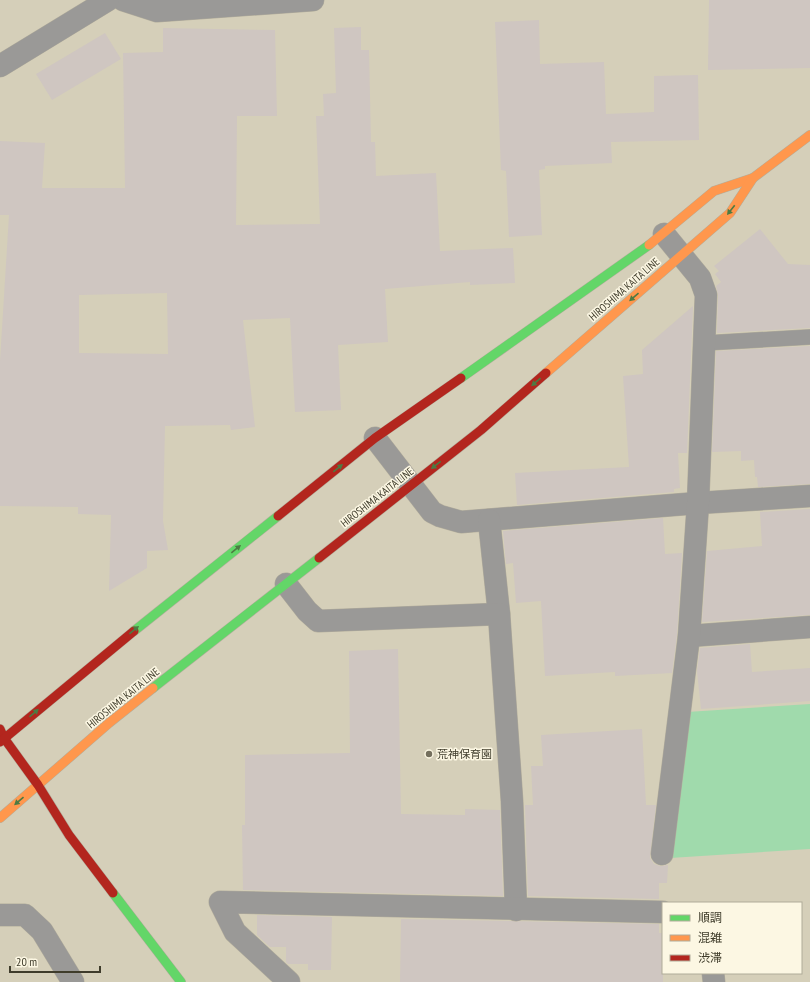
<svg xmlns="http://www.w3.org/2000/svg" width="810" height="982" viewBox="0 0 810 982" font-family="'PT Sans Narrow','Noto Sans JP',sans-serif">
	<rect width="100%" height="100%" fill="#d5cfb9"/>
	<polygon fill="#a0daac" points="810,704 810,849 670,858 687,712"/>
	<g fill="#cfc6c1" fill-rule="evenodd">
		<polygon points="709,0 810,0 810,68 708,70"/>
		<polygon points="539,20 540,64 604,62 606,114 654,112 654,76 698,75 699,140 611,142 612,163 545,166 545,169 539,170 542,235 509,237 506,171 501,170 495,22"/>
		<path d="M361,27V50H369L371,142H375L376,176L436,173L440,251L513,248L515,283L470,285V282L385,289L388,342L338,345L341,410L295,412L290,318L243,320L255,427L231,430L230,425L165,426L163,521L168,550L147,551V568L109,591L111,515L78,514V507L0,506V361L9,215H0V141L45,143L42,188H125L123,53L163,52V28L275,30L277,116H237L236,225L320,224L316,116H324L323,94L336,93L334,28ZM167,293L168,354L79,353V295Z"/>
		<polygon points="105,33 121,59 52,100 36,74"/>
		<polygon points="760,229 788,264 810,265 810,328 717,333 718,295 716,286 721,282 715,274 719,271 714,266"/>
		<polygon points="693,306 687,453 678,453 680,488 674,489 674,492 517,505 515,473 629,467 623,376 643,374 642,350"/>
		<polygon points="810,346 810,484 758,487 757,477 755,477 754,460 741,461 741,451 712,452 716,351"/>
		<polygon points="810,509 810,615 702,622 707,551 762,546 760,512"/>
		<polygon points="663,518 665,554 682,553 677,635 672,673 615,676 615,672 545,676 541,601 516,603 513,563 506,564 503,531"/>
		<polygon points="750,644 752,672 810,668 810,701 701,709 697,671 700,648"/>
		<polygon points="398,649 401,814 465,815 465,809 500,810 503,896 243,890 242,825 245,825 245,755 350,753 349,651"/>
		<polygon points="642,729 646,805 656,805 650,858 654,864 660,866 668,865 667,883 659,883 659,899 528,896 525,805 533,805 531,766 543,766 541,735"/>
		<polygon points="257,915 332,917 331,970 308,970 308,964 288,964 286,962 286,947 270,947 257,935"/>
		<polygon points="401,919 659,924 659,933 663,933 663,982 400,982"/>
	</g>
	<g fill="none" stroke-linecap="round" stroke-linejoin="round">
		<defs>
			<polyline id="lane" points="705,343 810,337"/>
			<g id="street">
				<polyline points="123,0 157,11 313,0"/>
				<polyline points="0,66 108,0"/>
				<polyline points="375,438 432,512 440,516 461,522 698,503 810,496"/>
				<polyline points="489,520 499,614"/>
				<polyline points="286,584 307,611 318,621 499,614 512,801 516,910"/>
				<polyline points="689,636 810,627"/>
				<polyline points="662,854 689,636 698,503 706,295 700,278 664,234"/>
				<polyline points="0,915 25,915 42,931 73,982"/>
				<polyline points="713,973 714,982"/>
				<polyline points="289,982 235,932 220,902 663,912"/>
			</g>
			<g id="fast">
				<polyline points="461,378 649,245"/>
				<polyline points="134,631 278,516"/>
				<polyline points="153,688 319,558"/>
				<polyline points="113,893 181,982"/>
			</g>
			<g id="slow">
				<polyline points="649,245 714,191 753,178"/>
				<polyline points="546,373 730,213 753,178 810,135"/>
				<polyline points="0,818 109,723 153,688"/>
			</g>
			<g id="jam">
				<polyline points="278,516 375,438 461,378"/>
				<polyline points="319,558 481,430 546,373"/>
				<polyline points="0,729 4,738 38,785 69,835 113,893"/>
				<polyline points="0,742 134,631"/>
			</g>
		</defs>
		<use href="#lane" stroke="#b2ad9c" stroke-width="16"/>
		<use href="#street" stroke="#b2ad9c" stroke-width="23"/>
		<use href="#fast" stroke="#b2ad9c" stroke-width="10"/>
		<use href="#slow" stroke="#b2ad9c" stroke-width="10"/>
		<use href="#jam" stroke="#b2ad9c" stroke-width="10"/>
		<use href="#lane" stroke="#9a9997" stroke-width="15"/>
		<use href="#street" stroke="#9a9997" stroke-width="22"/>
		<use href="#fast" stroke="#63d668" stroke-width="9"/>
		<use href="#slow" stroke="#ff974d" stroke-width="9"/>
		<use href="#jam" stroke="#b3261e" stroke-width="9"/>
	</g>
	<defs><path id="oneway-solid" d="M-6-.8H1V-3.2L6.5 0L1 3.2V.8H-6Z"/></defs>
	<g fill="#4d7a43">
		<use href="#oneway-solid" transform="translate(731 210) rotate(128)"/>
		<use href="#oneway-solid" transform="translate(634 297) rotate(139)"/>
		<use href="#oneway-solid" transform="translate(536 382) rotate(139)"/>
		<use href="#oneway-solid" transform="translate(436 465) rotate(142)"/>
		<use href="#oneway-solid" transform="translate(338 468) rotate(-39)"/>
		<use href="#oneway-solid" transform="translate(236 549) rotate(-39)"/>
		<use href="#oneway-solid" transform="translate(134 630) rotate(-39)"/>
		<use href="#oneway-solid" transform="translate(34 713) rotate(-41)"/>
		<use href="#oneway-solid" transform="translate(19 801) rotate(139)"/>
	</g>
	<circle fill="#746f5d" stroke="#fcf7e3" stroke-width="1.5" cx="429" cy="754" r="4"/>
	<g text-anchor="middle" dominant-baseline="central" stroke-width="3" stroke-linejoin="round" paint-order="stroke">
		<g font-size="11" fill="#3f3c2b" stroke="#fcf7e3">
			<text transform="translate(624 289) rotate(-41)">HIROSHIMA KAITA LINE</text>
			<text transform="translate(377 497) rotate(-38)">HIROSHIMA KAITA LINE</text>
			<text transform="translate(123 698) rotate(-39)">HIROSHIMA KAITA LINE</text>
		</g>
		<g font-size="11" fill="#3f3c2b" stroke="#fcf7e3" text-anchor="start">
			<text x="437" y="754">荒神保育園</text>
		</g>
	</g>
	<rect x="662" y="902" width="140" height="72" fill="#fcf7e3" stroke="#b0ac99"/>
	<rect x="670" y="915" width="20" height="6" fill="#63d668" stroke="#b0ac99"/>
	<text x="698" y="922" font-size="12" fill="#3f3c2b">順調</text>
	<rect x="670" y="935" width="20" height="6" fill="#ff974d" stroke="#b0ac99"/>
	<text x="698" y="942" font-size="12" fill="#3f3c2b">混雑</text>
	<rect x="670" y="955" width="20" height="6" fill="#b3261e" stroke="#b0ac99"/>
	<text x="698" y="962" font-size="12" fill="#3f3c2b">渋滞</text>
	<path d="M10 966v6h90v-6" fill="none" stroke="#3f3c2b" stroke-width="2"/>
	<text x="16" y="966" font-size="12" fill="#3f3c2b" stroke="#fcf7e3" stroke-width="3" paint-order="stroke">20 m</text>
</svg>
